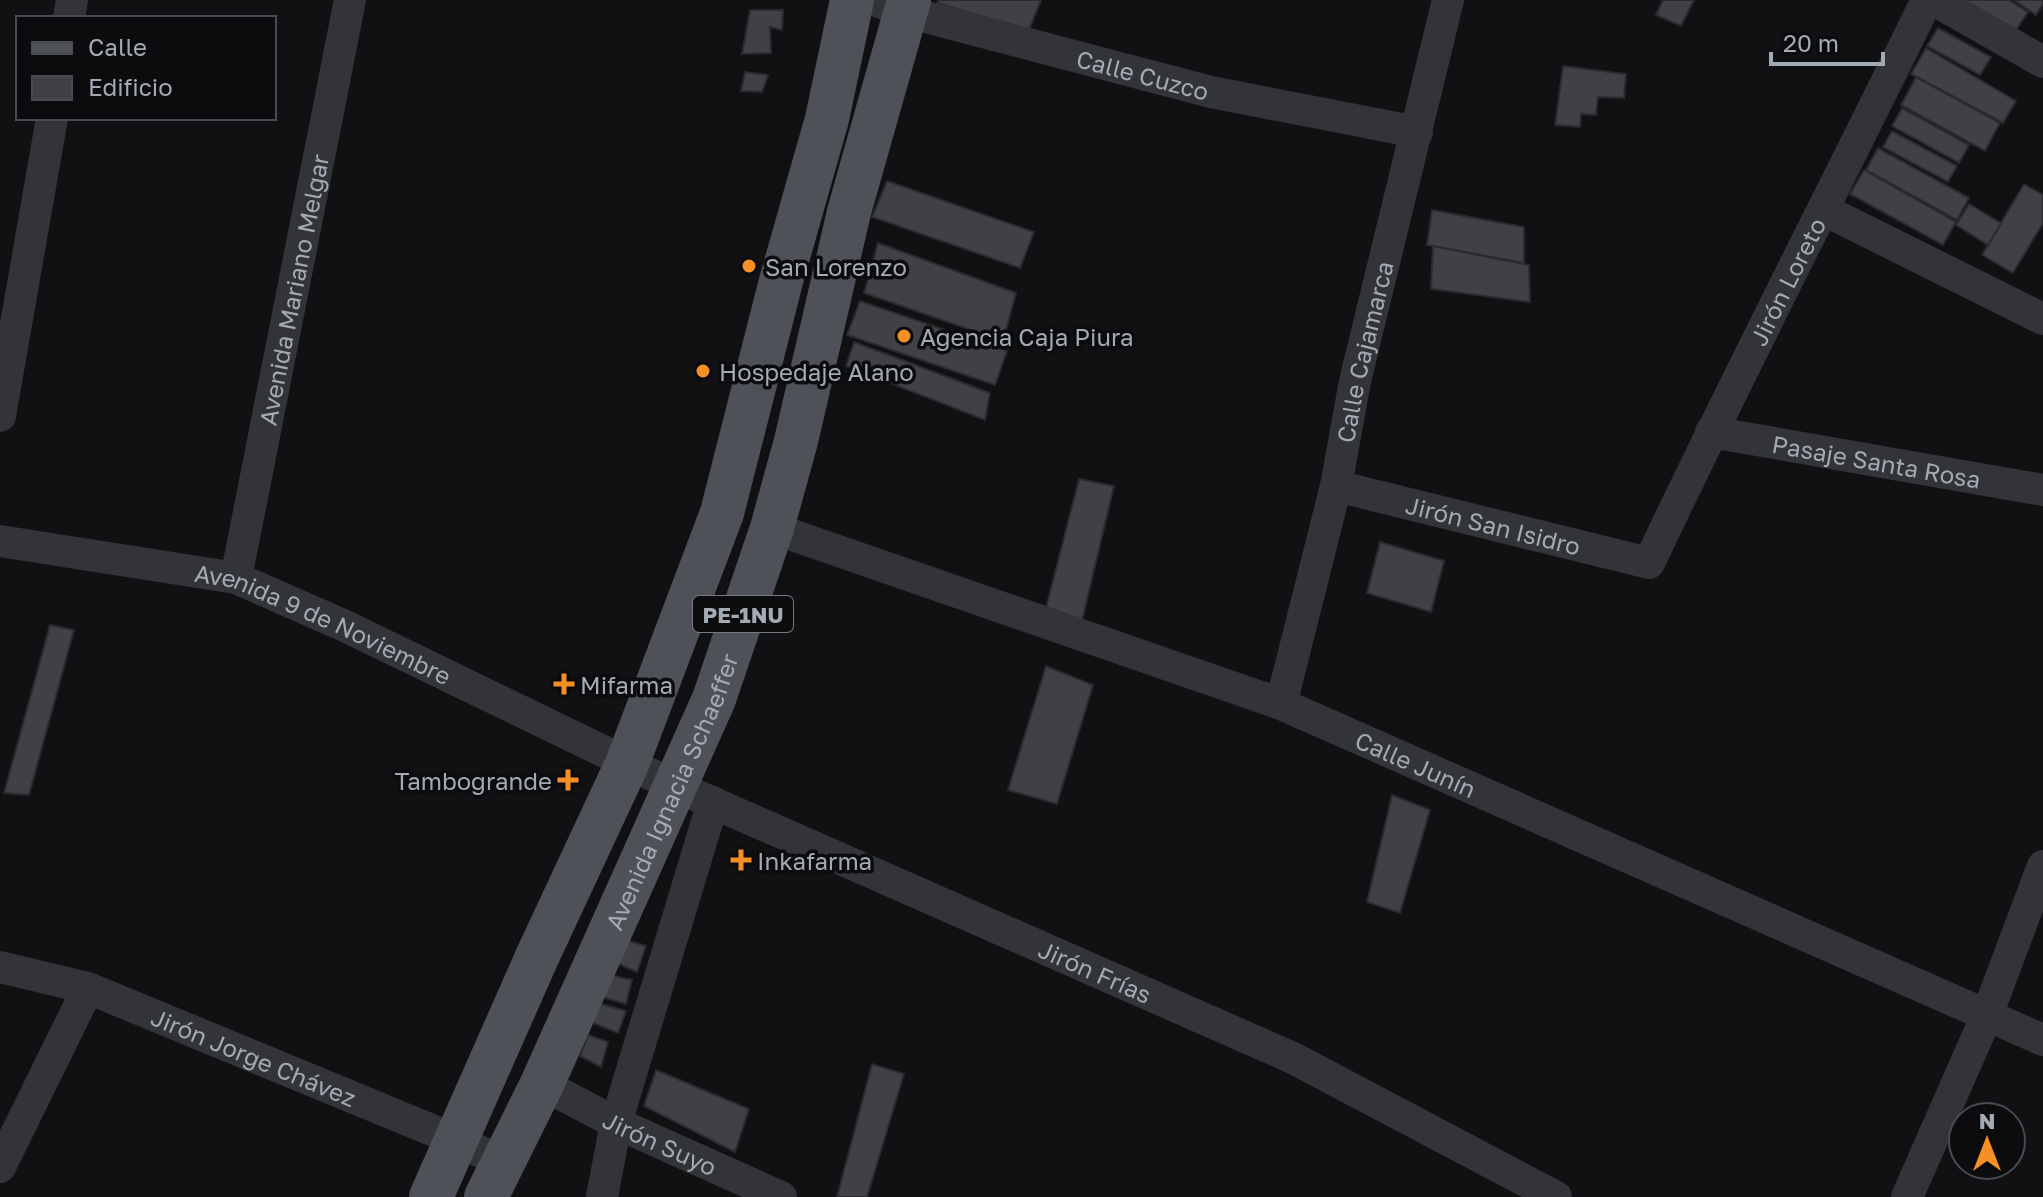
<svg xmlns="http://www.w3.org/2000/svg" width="2043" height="1197" viewBox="0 0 2043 1197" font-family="'Golos Text',sans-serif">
	<rect width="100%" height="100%" fill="#111113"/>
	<g fill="#404146" stroke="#2b2b2f" stroke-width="2">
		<polygon points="939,0 1041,0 1029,30 937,3"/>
		<polygon points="1663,0 1694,0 1681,26 1656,15"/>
		<polygon points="1962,0 2009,0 2028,12 2014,33"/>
		<polygon points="2014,0 2043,0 2043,4 2036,15"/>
		<polygon points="750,10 783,10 782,30 770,27 771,53 742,54"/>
		<polygon points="1938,28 1991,57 1980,75 1927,46"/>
		<polygon points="1926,48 2016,101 2003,123 1911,74"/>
		<polygon points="1563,66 1626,74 1624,98 1598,97 1596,115 1581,114 1580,127 1555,125"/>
		<polygon points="745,72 768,75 762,92 741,91"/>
		<polygon points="1916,77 2000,123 1985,151 1901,105"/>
		<polygon points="1902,108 1969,145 1959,163 1892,126"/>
		<polygon points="1892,131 1957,166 1948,182 1883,147"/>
		<polygon points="1878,148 1969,198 1957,220 1866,170"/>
		<polygon points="1864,170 1956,222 1943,245 1850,194"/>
		<polygon points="887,181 1034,232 1020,268 872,217"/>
		<polygon points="2024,184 2043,195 2043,223 2013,273 1982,255"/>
		<polygon points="1969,204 2001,223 1988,245 1956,225"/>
		<polygon points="1432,210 1524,227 1524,263 1427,245"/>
		<polygon points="878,243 1016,293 1003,341 864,293"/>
		<polygon points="1433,246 1529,265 1530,302 1431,289"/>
		<polygon points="860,301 1007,351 995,385 847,335"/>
		<polygon points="854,342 990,393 985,420 846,366"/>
		<polygon points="1079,479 1114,486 1081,625 1045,612"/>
		<polygon points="1380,542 1444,561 1431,612 1367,593"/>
		<polygon points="50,625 74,630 29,795 4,793"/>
		<polygon points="1046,666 1093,685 1057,804 1008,790"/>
		<polygon points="1392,795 1430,810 1400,913 1367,902"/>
		<polygon points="623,939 646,946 637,972 616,963"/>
		<polygon points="611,975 632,980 626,1004 602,997"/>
		<polygon points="598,1003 626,1011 618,1033 593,1023"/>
		<polygon points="588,1035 608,1042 601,1067 580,1056"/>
		<polygon points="872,1064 904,1074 867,1197 837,1197"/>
		<polygon points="656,1070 749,1109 735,1152 644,1106"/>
	</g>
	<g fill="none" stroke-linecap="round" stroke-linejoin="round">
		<g stroke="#323438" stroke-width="32">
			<path id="s1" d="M873,0L907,12L1211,92L1417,132"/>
			<polyline points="1934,0 2043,62"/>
			<polyline points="69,18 72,0"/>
			<polyline points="1824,210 2043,319"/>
			<polyline points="0,416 52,118"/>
			<path id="s2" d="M1711,432L2043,490"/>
			<path id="s3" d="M1336,486L1649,563C1738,374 1835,188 1927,0"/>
			<path id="s4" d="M772,528L1281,704L2043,1040"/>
			<path id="s5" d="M0,541L236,578L345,626L675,786L1293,1058L1556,1197"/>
			<path id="s6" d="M236,578L350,0"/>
			<path id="s7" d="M1281,704L1336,486L1355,381L1448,0"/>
			<path id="s8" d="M0,967L88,988L456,1140L502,1162"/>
			<path id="s9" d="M542,1084L616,1123L781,1197"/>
			<polyline points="0,1167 88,988"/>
			<polyline points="602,1197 616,1123 713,802"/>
			<polyline points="1907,1197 1987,1015 2043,866"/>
		</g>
		<g stroke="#4e5157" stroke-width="44">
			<polyline points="431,1197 537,957 627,764 722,513 781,281 827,119 852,0"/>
			<path id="s10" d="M486,1197L542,1084L714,699L772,528L796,441L849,212L909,0"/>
		</g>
	</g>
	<g fill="#f69026" stroke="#0c0c0e" stroke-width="3">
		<circle cx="749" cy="266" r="8"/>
		<circle cx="904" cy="336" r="8"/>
		<circle cx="703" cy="371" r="8"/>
		<path d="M560 672h8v8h8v8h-8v8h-8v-8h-8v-8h8z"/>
		<path d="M564 768h8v8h8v8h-8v8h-8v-8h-8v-8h8z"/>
		<path d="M737 848h8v8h8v8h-8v8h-8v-8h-8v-8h8z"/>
	</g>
	<g text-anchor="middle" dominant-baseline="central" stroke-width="7" stroke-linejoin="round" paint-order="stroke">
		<rect fill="#0c0c0e" stroke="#757b82" stroke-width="2" x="693" y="596" width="100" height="36" rx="6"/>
		<g font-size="22" font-weight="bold" fill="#a2aab4">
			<text x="743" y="614">PE-1NU</text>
		</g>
		<g font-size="24" fill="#a2aab4" stroke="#0c0c0e">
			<text stroke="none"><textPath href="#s1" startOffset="280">Calle Cuzco</textPath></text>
			<text stroke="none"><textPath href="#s3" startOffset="636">Jirón Loreto</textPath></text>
			<text stroke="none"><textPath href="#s6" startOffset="294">Avenida Mariano Melgar</textPath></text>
			<text stroke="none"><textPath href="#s7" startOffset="362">Calle Cajamarca</textPath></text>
			<text stroke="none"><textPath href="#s2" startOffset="168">Pasaje Santa Rosa</textPath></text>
			<text stroke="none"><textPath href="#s3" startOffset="162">Jirón San Isidro</textPath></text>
			<text stroke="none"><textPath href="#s5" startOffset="336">Avenida 9 de Noviembre</textPath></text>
			<text stroke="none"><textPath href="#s4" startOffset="686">Calle Junín</textPath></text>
			<text stroke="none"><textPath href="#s10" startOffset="446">Avenida Ignacia Schaeffer</textPath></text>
			<text stroke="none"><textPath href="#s5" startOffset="1184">Jirón Frías</textPath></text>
			<text stroke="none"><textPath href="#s8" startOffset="270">Jirón Jorge Chávez</textPath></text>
			<text stroke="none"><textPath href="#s9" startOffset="132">Jirón Suyo</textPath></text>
		</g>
		<g font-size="24" fill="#a2aab4" stroke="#0c0c0e" text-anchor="start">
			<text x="765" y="266">San Lorenzo</text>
			<text x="920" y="336">Agencia Caja Piura</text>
			<text x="719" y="371">Hospedaje Alano</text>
			<text x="580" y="684">Mifarma</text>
			<text x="552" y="780" text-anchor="end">Tambogrande</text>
			<text x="757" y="860">Inkafarma</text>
		</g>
	</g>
	<rect x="16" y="16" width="260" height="104" fill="#0c0c0e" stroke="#484b50" stroke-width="2"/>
	<rect x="32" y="42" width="40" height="12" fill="#4e5157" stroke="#484b50" stroke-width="2"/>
	<text x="88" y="56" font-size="24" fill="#a2aab4">Calle</text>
	<rect x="32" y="76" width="40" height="24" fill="#404146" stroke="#484b50" stroke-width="2"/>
	<text x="88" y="96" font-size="24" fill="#a2aab4">Edificio</text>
	<g transform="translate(1987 1141)"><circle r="38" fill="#0c0c0e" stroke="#484b50" stroke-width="2"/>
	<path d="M0-6L14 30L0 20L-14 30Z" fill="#f69026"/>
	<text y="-12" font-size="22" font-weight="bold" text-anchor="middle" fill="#a2aab4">N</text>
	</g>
	<path d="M1771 52v12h112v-12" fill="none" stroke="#a2aab4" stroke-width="4"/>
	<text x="1783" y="52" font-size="24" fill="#a2aab4" stroke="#0c0c0e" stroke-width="6" paint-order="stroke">20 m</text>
</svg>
